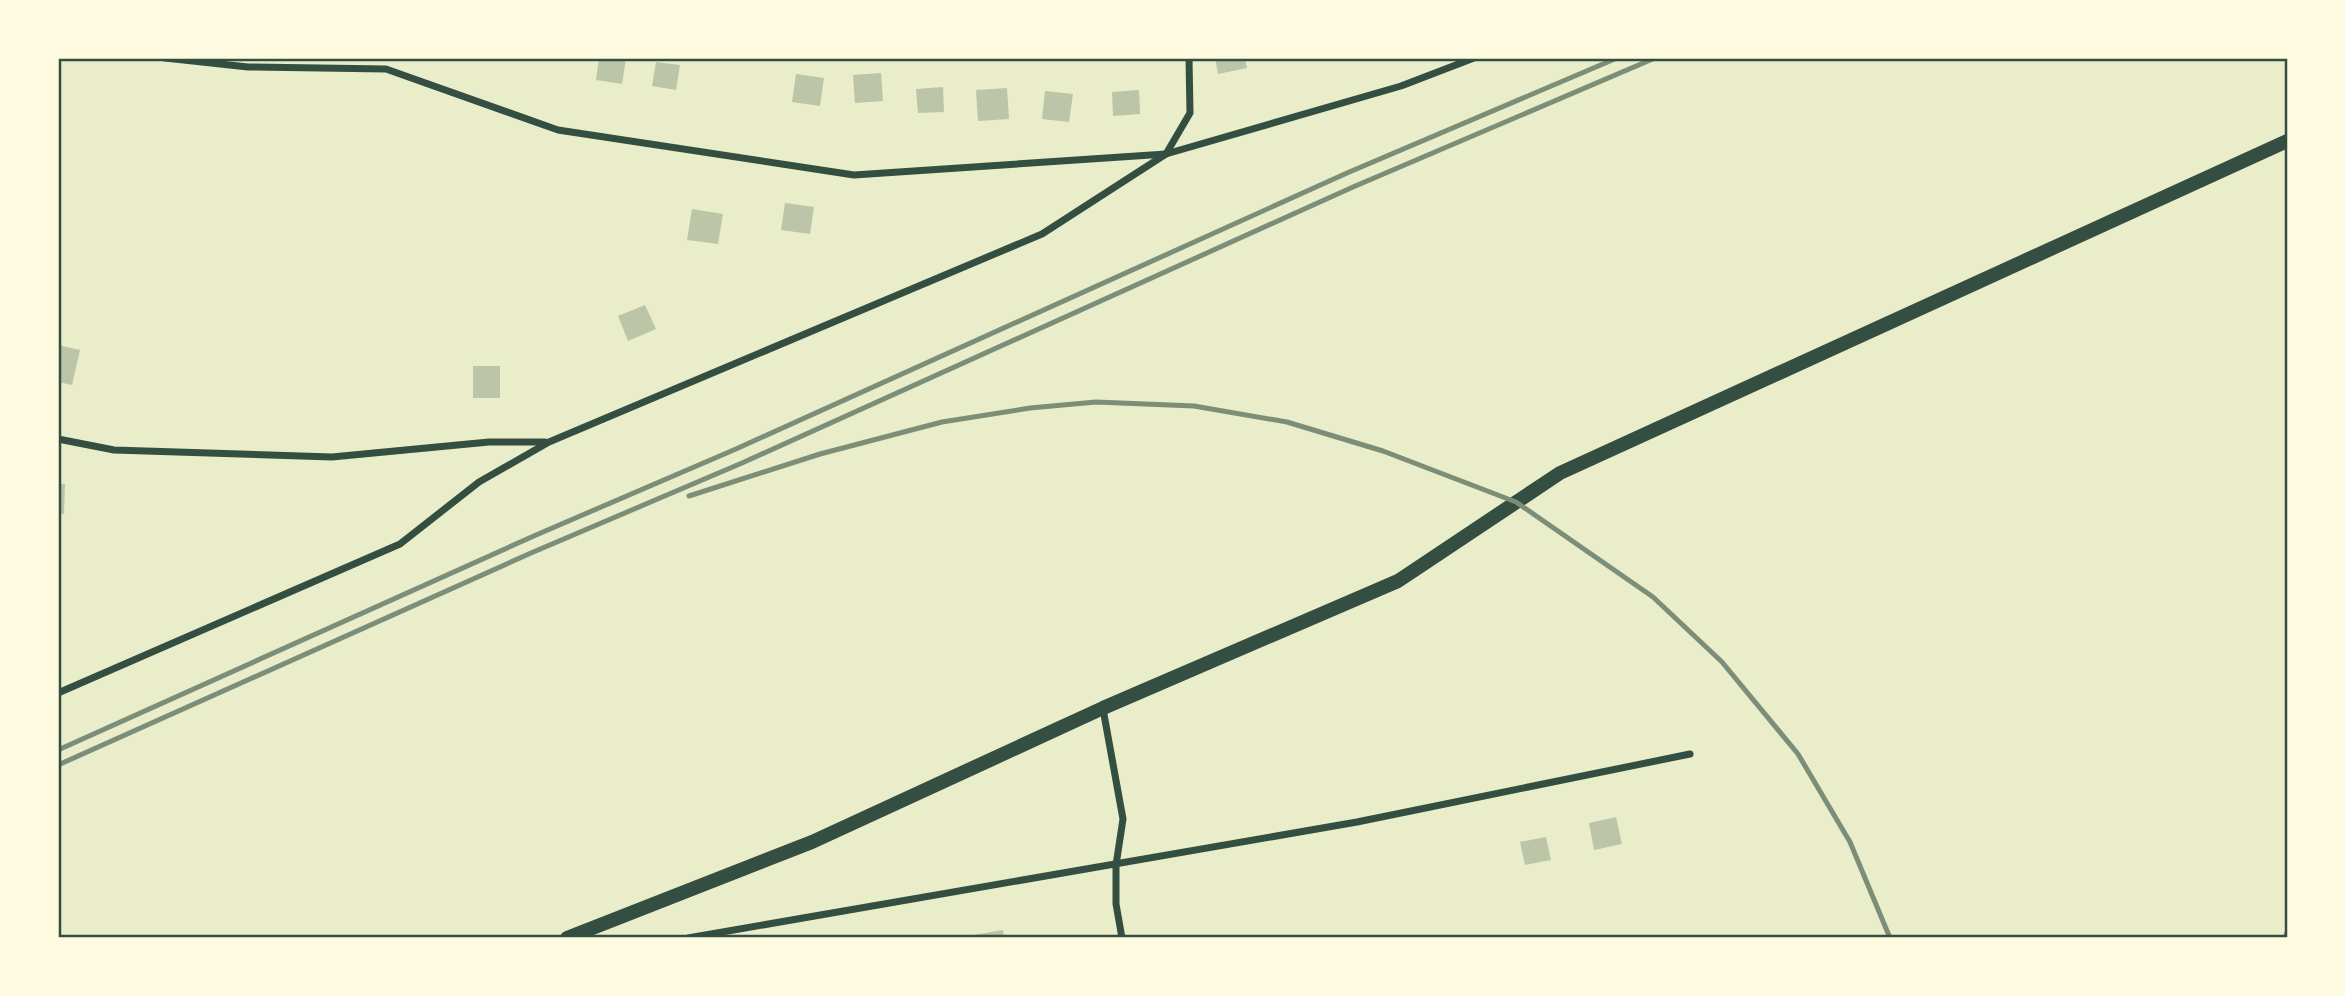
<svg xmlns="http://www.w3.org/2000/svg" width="2345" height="996" viewBox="0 0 2345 996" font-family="Ubuntu,sans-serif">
	<rect width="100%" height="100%" fill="#e9edc9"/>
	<g fill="#bcc5a7">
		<polygon points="599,58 626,58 622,84 596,80"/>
		<polygon points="1215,58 1245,58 1247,68 1218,74"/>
		<polygon points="656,62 680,65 676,90 652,86"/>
		<polygon points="881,73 883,101 855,103 853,75"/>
		<polygon points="796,74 824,78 820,106 792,102"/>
		<polygon points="943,87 944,112 918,113 916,89"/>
		<polygon points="1007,88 1009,119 978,121 976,90"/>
		<polygon points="1139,90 1140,114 1113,116 1112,92"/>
		<polygon points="1045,91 1073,94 1069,122 1042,119"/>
		<polygon points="785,203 814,207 810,234 781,230"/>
		<polygon points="692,209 723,214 718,244 687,240"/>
		<polygon points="645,305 656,329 628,341 618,316"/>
		<polygon points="58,345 80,350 72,385 58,382"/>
		<rect x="473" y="366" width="27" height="32"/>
		<polygon points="58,484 65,484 64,514 58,514"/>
		<polygon points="1616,817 1622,844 1594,850 1589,823"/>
		<polygon points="1546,837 1551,860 1525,865 1520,842"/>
		<polygon points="1003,930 1004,938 973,938 973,935"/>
	</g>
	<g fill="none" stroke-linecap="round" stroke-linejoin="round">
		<g stroke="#344e41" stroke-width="7">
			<polyline points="165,58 248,67 386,69 558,130 854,175 1166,154 1401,86 1474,58"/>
			<polyline points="58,439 114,450 332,457 489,442 545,442"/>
			<polyline points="58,693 400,544 479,482 549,442 1042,234 1166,154 1190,113 1189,58"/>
			<polyline points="1103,709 1123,819 1116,865 1116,904 1122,938"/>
			<polyline points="688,938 1357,822 1690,754"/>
		</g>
		<polyline stroke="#344e41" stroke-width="14" points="567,938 812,842 1103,708 1398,581 1560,473 2287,141"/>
		<g stroke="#7c8e77" stroke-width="5">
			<polyline points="689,496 820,454 942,422 1030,408 1096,402 1194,406 1287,422 1383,451 1516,502 1653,597 1722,662 1798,754 1850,842 1890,938"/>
			<polyline points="58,750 536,535 736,449 1347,173 1617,58"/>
			<polyline points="58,765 531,553 742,463 1353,187 1655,58"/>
			<polyline points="2285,938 2287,933"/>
		</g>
	</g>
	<rect width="2345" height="996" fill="none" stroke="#fefae0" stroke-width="119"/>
	<rect x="60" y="60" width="2226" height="876" fill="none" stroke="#344e41" stroke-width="2.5"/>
</svg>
